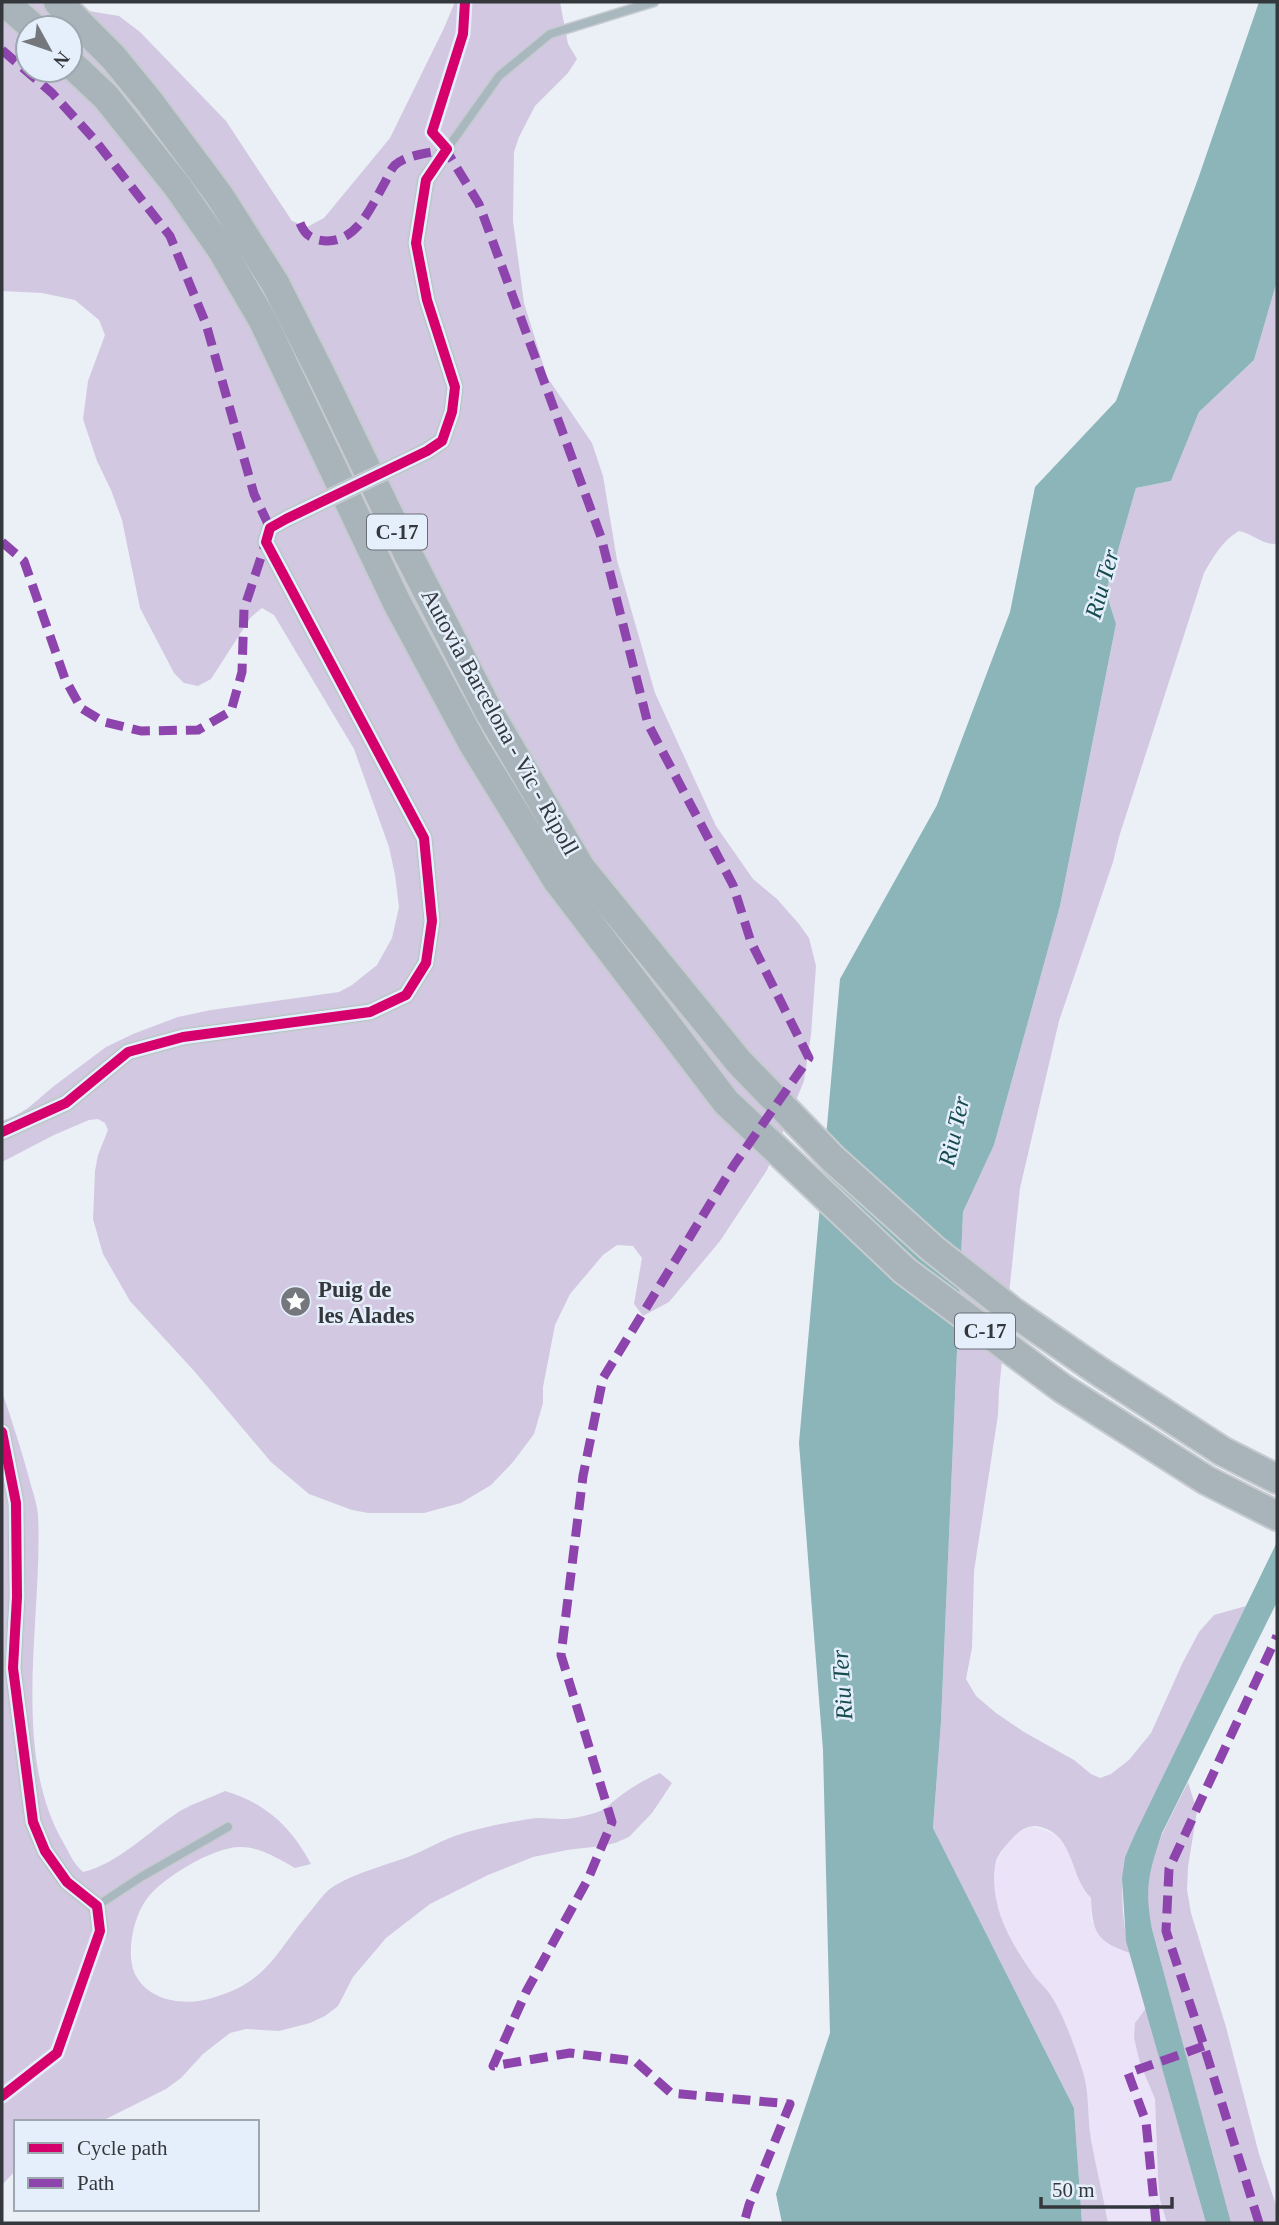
<svg xmlns="http://www.w3.org/2000/svg" width="1279" height="2225" viewBox="0 0 1279 2225" font-family="'Times New Roman',serif">
	<rect width="100%" height="100%" fill="#eaf0f6"/>
	<path fill="#ebe3f7" d="M1030,1827C1048,1827 1066,1841 1073,1858C1078,1874 1078,1886 1091,1898V1921L1115,1948L1130,1953L1146,2008L1135,2023L1140,2063L1155,2099L1158,2178L1160,2200L1167,2223H1108C1103,2195 1096,2167 1091,2140C1087,2115 1090,2089 1081,2066C1073,2042 1065,2019 1052,1997C1047,1989 1040,1984 1035,1977C1011,1943 973,1885 1006,1846C1013,1837 1019,1831 1030,1827Z"/>
	<g fill="#d3c8e1" fill-rule="evenodd">
		<path d="M2,2H35L119,16L140,32L226,121L292,221L307,227L324,218L390,138L444,28L455,2H560L568,44L577,59L568,73L535,106L519,137L514,152L513,221L524,303L547,377L592,443L603,476L617,560L655,693L716,826L753,879L777,899L799,924L809,938L816,966L811,1035L804,1081L767,1170L720,1241L669,1302L643,1316L634,1304L642,1258L633,1246L617,1245L603,1255L570,1294L555,1325L543,1387V1403L534,1434L513,1462L491,1485L461,1503L424,1513H368L352,1510L309,1494L271,1462L195,1372L130,1301L103,1254L93,1219L95,1171L98,1155L108,1130L105,1123L98,1119L89,1120L54,1135L2,1162V1121L15,1116L28,1108L54,1086L106,1047L133,1034L178,1017L211,1010L339,992L352,985L377,965L392,938L399,907L395,875L389,847L354,749L274,615L262,608L251,617L211,679L198,686L184,683L174,673L140,608L122,520L111,490L97,461L83,419L88,381L105,335L99,320L75,300L42,293L2,291ZM28,28H70V70H28Z"/>
		<path d="M1277,281V544C1262,545 1254,534 1239,531C1223,540 1213,557 1204,573L1119,837L1113,862L1059,1021L1020,1188L999,1390L998,1415L974,1571L972,1648L966,1679L976,1696L996,1713L1024,1732L1074,1760L1091,1774L1100,1778L1111,1774L1129,1760L1151,1733L1183,1662L1199,1632L1214,1615L1246,1606L1125,1857C1120,1887 1122,1923 1130,1953C1097,1942 1092,1932 1091,1898C1070,1878 1075,1836 1041,1827C1027,1823 1017,1833 1009,1842C1006,1846 1001,1850 999,1855C995,1860 995,1868 994,1875C993,1914 1013,1946 1035,1977C1041,1984 1047,1989 1052,1997C1065,2019 1073,2042 1081,2066C1090,2089 1087,2115 1091,2140C1096,2167 1103,2195 1108,2223H1082L1074,2108L933,1828L941,1722L963,1212L994,1145L1060,906L1116,624L1106,592L1136,488L1171,481L1199,412L1254,360Z"/>
		<path d="M2,1392C12,1420 21,1449 29,1478C32,1490 37,1503 38,1515C43,1617 10,1750 63,1842C70,1854 72,1862 83,1872C118,1864 149,1831 180,1811C194,1803 210,1798 225,1791C266,1803 291,1827 311,1864L295,1868C279,1859 260,1847 241,1847C215,1846 161,1878 146,1900C133,1918 125,1956 136,1976C150,2002 187,2006 212,1998C268,1982 275,1953 309,1913C317,1904 324,1892 334,1886C358,1872 383,1866 408,1857C423,1851 437,1843 452,1837C477,1828 504,1823 529,1819C540,1817 550,1819 561,1819C569,1820 595,1814 602,1810C607,1808 611,1803 615,1800C629,1789 643,1780 660,1773L672,1783L652,1813L629,1837L615,1843L601,1846L567,1850L533,1857L488,1875L430,1904L386,1938L353,1977L338,2006L325,2016L310,2023L279,2031L246,2029L230,2033L203,2054L181,2078L166,2089L100,2122H16V2170L2,2185Z"/>
		<path d="M1188,1782L1197,1811L1188,1867L1187,1890L1191,1913L1226,2027L1259,2154L1277,2208V2223H1231L1228,2219L1152,1929C1149,1916 1146,1903 1146,1890C1149,1852 1172,1816 1188,1782Z"/>
		<polygon points="1146,2008 1206,2223 1167,2223 1160,2200 1158,2178 1155,2099 1140,2063 1134,2038 1135,2023"/>
	</g>
	<g fill="#8bb5b8">
		<polygon points="1259,2 1277,2 1277,281 1254,360 1199,412 1171,481 1136,488 1106,592 1116,624 1060,906 994,1145 963,1212 941,1722 933,1828 1074,2108 1082,2223 782,2223 776,2194 830,2033 823,1750 799,1443 840,979 937,805 1010,612 1035,487 1116,401 1198,179"/>
		<path d="M1277,1542V1602L1162,1833C1149,1872 1144,1887 1152,1929L1231,2223H1206L1126,1941L1122,1878L1125,1857L1136,1832Z"/>
	</g>
	<g fill="none" stroke-linecap="round" stroke-linejoin="round">
		<defs>
			<g id="service">
				<polyline points="447,149 499,76 550,34 654,2"/>
				<polyline points="97,1906 141,1877 228,1827"/>
			</g>
			<g id="minor">
				<polyline points="427,451 442,441 452,412 455,387 427,300 416,243 426,180 447,149"/>
				<polyline points="2,1132 66,1103 128,1052 183,1037 370,1012 406,995 426,963 432,921 424,838 266,542 270,528 286,519"/>
				<polyline points="2,1432 16,1503 17,1597 13,1668 33,1822 45,1851 67,1882 97,1906 100,1931"/>
			</g>
			<g id="motorway">
				<polyline points="4,2 34,28"/>
				<polyline points="58,2 113,57 149,101 219,195 275,283 321,374 406,550 489,712 581,868 739,1062 833,1159 933,1249 1013,1312 1097,1370 1222,1451 1277,1479"/>
				<polyline points="70,63 106,97 177,186 221,249 263,321 397,603 473,744 556,879 726,1102 905,1271 1062,1388 1206,1480 1277,1516"/>
			</g>
		</defs>
		<use href="#service" stroke="#c6cbd0" stroke-width="11"/>
		<use href="#minor" stroke="#c6cbd0" stroke-width="19"/>
		<use href="#motorway" stroke="#c6cbd0" stroke-width="32"/>
		<use href="#service" stroke="#a9b7be" stroke-width="8"/>
		<use href="#minor" stroke="#a9b7be" stroke-width="16"/>
		<use href="#motorway" stroke="#a8b4ba" stroke-width="28"/>
		<defs>
			<polyline id="minor-bridge" points="286,519 427,451"/>
		</defs>
		<use href="#minor-bridge" stroke="#c6cbd0" stroke-width="19" stroke-linecap="butt"/>
		<use href="#minor-bridge" stroke="#a9b7be" stroke-width="16"/>
		<g stroke="#8e44ad" stroke-width="9" stroke-dasharray="18 9" stroke-linecap="butt">
			<polyline points="2,50 52,93 94,139 170,236 206,324 254,494 270,528"/>
			<polyline points="443,145 479,204 601,537 648,724 733,885 751,942 809,1058 734,1165 603,1378 583,1476 561,1655 612,1822 588,1879 526,1992 493,2066 570,2053 635,2061 671,2093 790,2104 749,2205 744,2223"/>
			<path d="M300,223C304,233 308,237 319,240C354,247 369,211 384,184C387,179 390,170 395,165C408,154 431,153 447,149"/>
			<polyline points="2,542 24,561 65,679 81,708 104,722 141,731 198,730 231,711 242,672 244,609 266,542"/>
			<polyline points="1156,2223 1146,2122 1128,2073 1204,2046"/>
			<polyline points="1259,2223 1204,2046 1166,1931 1169,1869 1277,1636"/>
		</g>
		<defs>
			<g id="cycleway">
				<polyline points="2,1132 66,1103 128,1052 183,1037 370,1012 406,995 426,963 432,921 424,838 266,542 270,528 286,519 427,451 442,441 452,412 455,387 427,300 416,243 426,180 447,149 432,132 463,34 465,2"/>
				<polyline points="2,1432 16,1503 17,1597 13,1668 33,1822 45,1851 67,1882 97,1906 100,1931 57,2053 2,2096"/>
			</g>
		</defs>
		<use href="#cycleway" stroke="#e5effb" stroke-width="15"/>
		<use href="#cycleway" stroke="#d6006c" stroke-width="10"/>
	</g>
	<defs>
		<symbol id="sight-disc" viewBox="-11 -11 22 22"><circle r="9.5" fill="#74787d" stroke="#e5effb"/><path d="M0-6L1.8-2.2L6-1.7L2.9 1.2L3.7 5.4L0 3.3L-3.7 5.4L-2.9 1.2L-6-1.7L-1.8-2.2Z" fill="#fff"/></symbol>
	</defs>
	<g fill-rule="evenodd">
		<use href="#sight-disc" x="278" y="1284" width="35" height="35"/>
	</g>
	<g text-anchor="middle" dominant-baseline="central" stroke-width="5" stroke-linejoin="round" paint-order="stroke">
		<g fill="#e5effb" stroke="#696f75" stroke-width="2">
			<rect x="367" y="514.5" width="60" height="35" rx="5"/>
			<rect x="955" y="1313.5" width="60" height="35" rx="5"/>
		</g>
		<g font-size="21" font-weight="bold" fill="#34383c">
			<text x="397" y="532">C-17</text>
			<text x="985" y="1331">C-17</text>
		</g>
		<g font-size="23" fill="#34383c" stroke="#e5effb">
			<text transform="translate(500 722) rotate(61)">Autovia Barcelona - Vic - Ripoll</text>
		</g>
		<g font-size="23" font-weight="bold" fill="#34383c" stroke="#e5effb" text-anchor="start">
			<text x="318" y="1289">Puig de<tspan x="318" dy="26">les Alades</tspan></text>
		</g>
		<g font-size="24" font-style="italic" fill="#164b4d" stroke="#e5effb">
			<text transform="translate(1102 584) rotate(-74)">Riu Ter</text>
			<text transform="translate(954 1131) rotate(-77)">Riu Ter</text>
			<text transform="translate(842 1685) rotate(-94)">Riu Ter</text>
		</g>
	</g>
	<rect width="1279" height="2225" fill="none" stroke="#34383c" stroke-width="7"/>
	<rect x="14" y="2120" width="245" height="91" fill="#e5effb" stroke="#9ea6af" stroke-width="2"/>
	<rect x="28" y="2143" width="35" height="10" fill="#d6006c" stroke="#9ea6af" stroke-width="2"/>
	<text x="77" y="2155" font-size="21" fill="#34383c">Cycle path</text>
	<rect x="28" y="2178" width="35" height="10" fill="#8e44ad" stroke="#9ea6af" stroke-width="2"/>
	<text x="77" y="2190" font-size="21" fill="#34383c">Path</text>
	<g transform="translate(49 49) rotate(130)"><circle r="33" fill="#e5effb" stroke="#9ea6af" stroke-width="2"/>
	<path d="M0-5L12 26L0 18L-12 26Z" fill="#74787d"/>
	<text y="-10" font-size="19" font-weight="bold" text-anchor="middle" fill="#34383c">N</text>
	</g>
	<path d="M1041 2197v10h131v-10" fill="none" stroke="#34383c" stroke-width="3.5"/>
	<text x="1052" y="2197" font-size="21" fill="#34383c" stroke="#e5effb" stroke-width="5" paint-order="stroke">50 m</text>
</svg>
